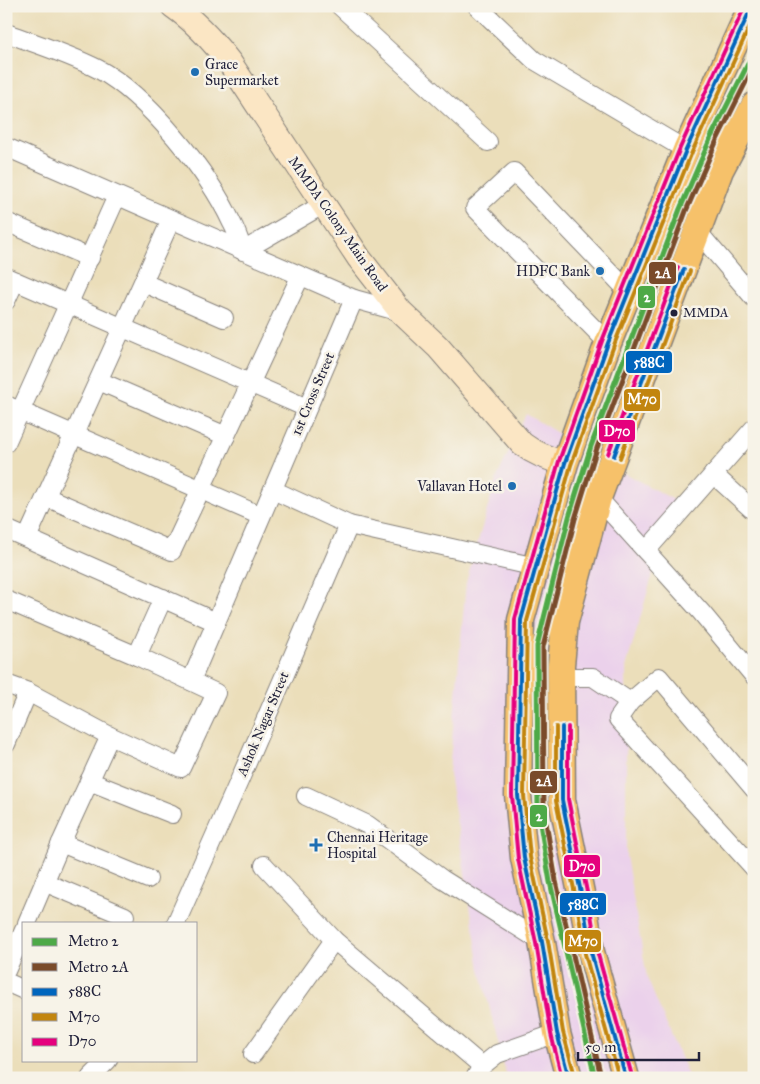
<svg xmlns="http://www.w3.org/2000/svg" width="760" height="1084" viewBox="0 0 760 1084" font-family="'IM FELL Great Primer',serif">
	<rect width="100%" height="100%" fill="#f7f3e8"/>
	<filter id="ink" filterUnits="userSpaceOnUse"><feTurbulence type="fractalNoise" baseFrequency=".02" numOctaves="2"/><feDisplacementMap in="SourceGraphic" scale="10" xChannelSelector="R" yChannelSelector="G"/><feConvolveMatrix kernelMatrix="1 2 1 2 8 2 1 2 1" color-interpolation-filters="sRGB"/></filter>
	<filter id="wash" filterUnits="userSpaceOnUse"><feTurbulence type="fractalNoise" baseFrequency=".0096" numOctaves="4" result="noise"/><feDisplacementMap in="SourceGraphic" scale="20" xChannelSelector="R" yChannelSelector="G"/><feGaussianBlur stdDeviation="1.12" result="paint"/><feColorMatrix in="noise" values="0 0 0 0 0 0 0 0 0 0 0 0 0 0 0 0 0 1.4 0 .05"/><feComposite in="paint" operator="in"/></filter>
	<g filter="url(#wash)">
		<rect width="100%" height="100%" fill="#ebdeba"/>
		<polygon fill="#ebd1eb" points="526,414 622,472 674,500 626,667 626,856 647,978 689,1078 507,1078 480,969 449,773 466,583 495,482"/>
	</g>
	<g filter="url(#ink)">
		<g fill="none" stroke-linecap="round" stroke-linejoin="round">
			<defs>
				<g id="street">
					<polyline points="340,6 488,142"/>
					<polyline points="477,6 534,60 686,150"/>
					<path d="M6,33C37,44 69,54 98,69C147,95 209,173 232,223C237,232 240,242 243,251L324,204"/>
					<polyline points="6,147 354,299 401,312"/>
					<polyline points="6,222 90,258"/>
					<polyline points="698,232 754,298"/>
					<polyline points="6,277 307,408"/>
					<polyline points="144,283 224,318"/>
					<polyline points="6,301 15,281"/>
					<polyline points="608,343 475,208 514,172 629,292"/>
					<polyline points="99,381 226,436"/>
					<polyline points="6,405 261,516"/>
					<polyline points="6,443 117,196"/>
					<polyline points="713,474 754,511"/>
					<polyline points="273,490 349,525 536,567"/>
					<polyline points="46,497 172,551 300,277"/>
					<polyline points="598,498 701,612 754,676"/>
					<polyline points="6,529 216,622"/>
					<polyline points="27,538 171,220"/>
					<polyline points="646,551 754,428"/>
					<polyline points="6,600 137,656 216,693 181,768 110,736 28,692 6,684"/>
					<polyline points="137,656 163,598"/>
					<polyline points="561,677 593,677 630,702"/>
					<polyline points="191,681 354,299"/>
					<polyline points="6,744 28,692"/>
					<polyline points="89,781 172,814"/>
					<polyline points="754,789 659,677 630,702 618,719 754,868"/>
					<polyline points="306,796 368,825 442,879 542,942"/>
					<polyline points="61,843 148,879"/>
					<polyline points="264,865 334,940 482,1066"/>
					<polyline points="44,882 125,916"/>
					<polyline points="27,923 61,843 110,736"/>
					<polyline points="176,923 240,779 349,525"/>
					<polyline points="6,971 24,930"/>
					<polyline points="6,982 24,990"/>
					<polyline points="253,1054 334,940"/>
					<polyline points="90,1078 108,1060"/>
					<polyline points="475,1078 482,1066 497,1054 557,1033"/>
				</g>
				<path id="secondary" d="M173,6C196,22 213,41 230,63L359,258L401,312L438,347L522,444C535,454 548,459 565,463"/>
				<g id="primary">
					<polyline points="569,1078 557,1033 542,942 524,858 518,795 521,620 565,463 608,343 686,150 752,6"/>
					<polyline points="626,1078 591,952 583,903 562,800 561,665 565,622 598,498 720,170 754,106"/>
				</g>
			</defs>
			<use href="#street" stroke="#86807a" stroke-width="20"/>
			<use href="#secondary" stroke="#86807a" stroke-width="26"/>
			<use href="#primary" stroke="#86807a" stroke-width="29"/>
			<use href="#street" stroke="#fff" stroke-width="18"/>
			<use href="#secondary" stroke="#fbe6c4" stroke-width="24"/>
			<use href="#primary" stroke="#f6c16b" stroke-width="26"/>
			<defs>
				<g id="bus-1">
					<polyline points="614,456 684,269"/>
					<polyline points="562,727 562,800 583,903 591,952 626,1078"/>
					<polyline points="569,1078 557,1033 542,942 524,858 518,795 521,620 565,463 608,343 686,150 752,6"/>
				</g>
				<g id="bus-2">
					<polyline points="620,458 690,271"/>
					<polyline points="556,727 556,801 577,904 585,954 619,1078"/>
					<polyline points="575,1076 563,1032 548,941 530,857 524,795 527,621 571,465 614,345 692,152 754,17"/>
				</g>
				<g id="bus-3">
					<polyline points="608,454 678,267"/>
					<polyline points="568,727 568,799 589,902 597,951 632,1076"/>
					<polyline points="562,1078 551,1034 536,943 518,859 512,795 515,619 559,461 602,341 680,148 745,6"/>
				</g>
			</defs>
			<use href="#bus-1" stroke="#f7f3e8" stroke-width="8"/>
			<use href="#bus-2" stroke="#f7f3e8" stroke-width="8"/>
			<use href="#bus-3" stroke="#f7f3e8" stroke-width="8"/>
			<use href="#bus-1" stroke="#0065bd" stroke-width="4"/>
			<use href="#bus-2" stroke="#c2850f" stroke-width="4"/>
			<use href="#bus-3" stroke="#e5007d" stroke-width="4"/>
			<defs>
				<polyline id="metro-1" points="595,1078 550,882 538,812 537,646 569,517 591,446 680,209 711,137 754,52"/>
				<polyline id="metro-2" points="601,1077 556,881 544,811 543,647 575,519 597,448 686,211 717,140 754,66"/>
			</defs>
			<use href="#metro-1" stroke="#f7f3e8" stroke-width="9"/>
			<use href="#metro-2" stroke="#f7f3e8" stroke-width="9"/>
			<use href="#metro-1" stroke="#4ea947" stroke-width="5"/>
			<use href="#metro-2" stroke="#7a4b2a" stroke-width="5"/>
		</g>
	</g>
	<g fill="#1f6fb2" stroke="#f7f3e8" stroke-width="2">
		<circle cx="195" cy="72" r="5"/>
		<circle cx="600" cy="271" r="5"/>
		<circle cx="512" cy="486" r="5"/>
		<path d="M313.5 837.5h5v5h5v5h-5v5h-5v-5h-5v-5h5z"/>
	</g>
	<circle fill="#22223b" stroke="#f7f3e8" stroke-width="2" cx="674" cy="313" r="4.5"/>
	<g text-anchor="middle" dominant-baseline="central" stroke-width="5" stroke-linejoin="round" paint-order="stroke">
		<g font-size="13" fill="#22223b" stroke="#f7f3e8" text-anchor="start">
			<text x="683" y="313">MMDA</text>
		</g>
		<g font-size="14" fill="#22223b" stroke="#f7f3e8" text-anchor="start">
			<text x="205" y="64">Grace<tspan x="205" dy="16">Supermarket</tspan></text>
			<text x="590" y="271" text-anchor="end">HDFC Bank</text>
			<text x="502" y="486" text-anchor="end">Vallavan Hotel</text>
			<text x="327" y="837">Chennai Heritage<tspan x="327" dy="16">Hospital</tspan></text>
		</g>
		<g font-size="14" fill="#22223b" stroke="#f7f3e8">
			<text transform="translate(338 224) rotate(55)">MMDA Colony Main Road</text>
			<text transform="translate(313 394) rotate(-67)">1st Cross Street</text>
			<text transform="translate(263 724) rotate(-67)">Ashok Nagar Street</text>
		</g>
	</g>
	<g stroke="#f7f3e8" stroke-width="2">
		<rect x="648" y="261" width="29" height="24" rx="5" fill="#7a4b2a"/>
		<rect x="637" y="285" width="19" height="24" rx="5" fill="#4ea947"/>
		<rect x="625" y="350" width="48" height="24" rx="5" fill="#0065bd"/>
		<rect x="623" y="388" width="38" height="24" rx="5" fill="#c2850f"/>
		<rect x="598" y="419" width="38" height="24" rx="5" fill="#e5007d"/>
		<rect x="529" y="770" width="29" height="24" rx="5" fill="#7a4b2a"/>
		<rect x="529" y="804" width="19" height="24" rx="5" fill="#4ea947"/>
		<rect x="563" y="854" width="38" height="24" rx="5" fill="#e5007d"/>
		<rect x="559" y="892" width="48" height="24" rx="5" fill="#0065bd"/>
		<rect x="564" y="929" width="38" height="24" rx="5" fill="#c2850f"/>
	</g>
	<g font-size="14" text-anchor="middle" font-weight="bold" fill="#fff">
		<text x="663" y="278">2A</text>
		<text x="647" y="302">2</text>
		<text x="649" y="367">588C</text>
		<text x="642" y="404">M70</text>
		<text x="617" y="436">D70</text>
		<text x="544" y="786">2A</text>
		<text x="539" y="821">2</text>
		<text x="582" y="871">D70</text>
		<text x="583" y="909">588C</text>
		<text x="583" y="946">M70</text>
	</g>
	<rect width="760" height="1084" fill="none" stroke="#f7f3e8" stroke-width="25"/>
	<rect x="22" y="922" width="175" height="140" fill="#f7f3e8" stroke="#a29fa3"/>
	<rect x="32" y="938" width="25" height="8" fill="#4ea947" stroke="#a29fa3"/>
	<text x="68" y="946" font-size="15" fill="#22223b">Metro 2</text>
	<rect x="32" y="963" width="25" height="8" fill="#7a4b2a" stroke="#a29fa3"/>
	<text x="68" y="972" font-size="15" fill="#22223b">Metro 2A</text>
	<rect x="32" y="988" width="25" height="8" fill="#0065bd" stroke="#a29fa3"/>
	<text x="68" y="996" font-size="15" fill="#22223b">588C</text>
	<rect x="32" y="1013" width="25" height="8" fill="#c2850f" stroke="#a29fa3"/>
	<text x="68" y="1022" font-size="15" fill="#22223b">M70</text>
	<rect x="32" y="1038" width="25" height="8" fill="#e5007d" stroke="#a29fa3"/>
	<text x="68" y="1046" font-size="15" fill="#22223b">D70</text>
	<path d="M578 1052v8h121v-8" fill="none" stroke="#22223b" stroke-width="2.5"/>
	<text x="585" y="1052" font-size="15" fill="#22223b" stroke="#f7f3e8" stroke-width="4" paint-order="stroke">50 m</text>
</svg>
